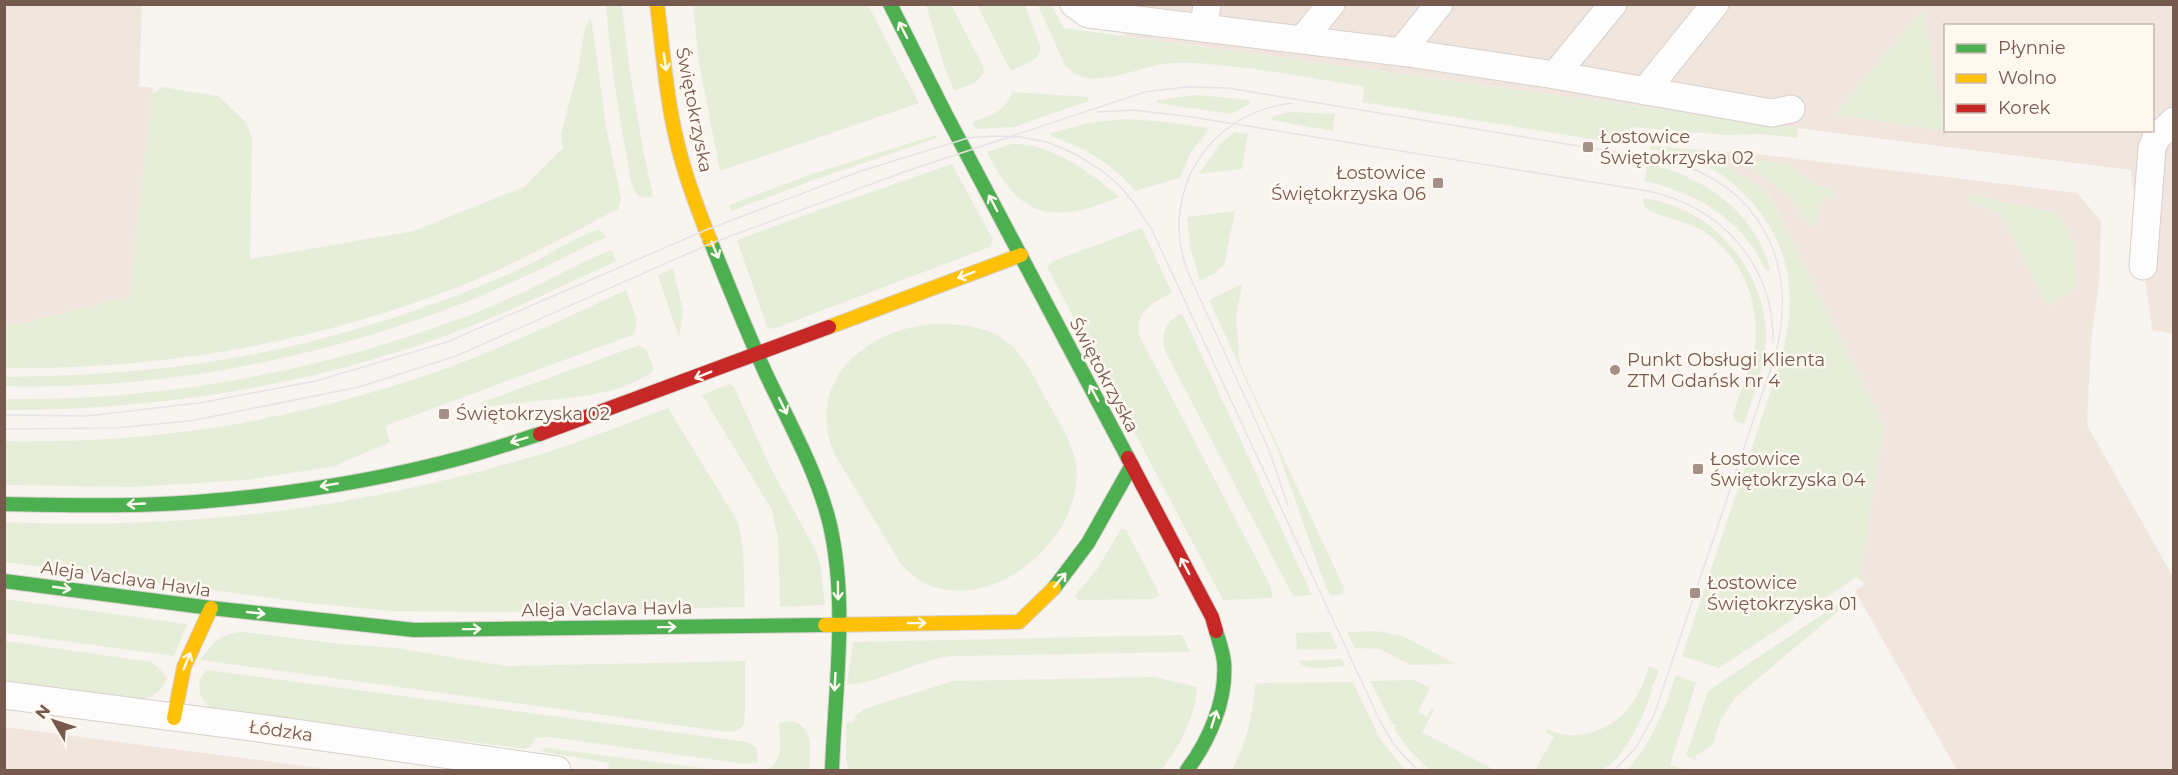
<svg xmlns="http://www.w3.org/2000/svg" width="2178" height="775" viewBox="0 0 2178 775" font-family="Montserrat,sans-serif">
	<rect width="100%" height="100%" fill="#f8f4ef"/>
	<g fill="#f0e6dd" fill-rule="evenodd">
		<polygon points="5,5 142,5 139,86 153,88 129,296 14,325 5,324"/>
		<path d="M1109,5H2173V334L2152,330L2131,170L1827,132L1125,36ZM1946,26H2152V130H1946Z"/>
		<polygon points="1712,151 1757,154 2077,193 2101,221 2099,284 2091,341 2087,425 2173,577 2173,770 1957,770 1855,591 1865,584 1860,577 1884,425 1768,192 1709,154"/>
		<polygon points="5,727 226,756 335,770 5,770"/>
	</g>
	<g fill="#e6eeda">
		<path d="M606,5H622C628,69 639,133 653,196C647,198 641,199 636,193C630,184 629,167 627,157C617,107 610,55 606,5Z"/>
		<polygon points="693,5 868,5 919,103 720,171 699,63"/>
		<polygon points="926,5 951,5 983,66 984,73 976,82 954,91 944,65"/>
		<polygon points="977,5 1025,5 1041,48 1037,58 1011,71"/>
		<path d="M1038,5H1051L1064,28L1798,128L1797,138L1762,134L1726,135L1631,127L1627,145L1362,102L1364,87C1319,79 1274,71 1228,66C1207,64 1186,61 1165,64C1132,68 1091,93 1065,66Z"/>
		<polygon points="1923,9 1945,131 1835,114"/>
		<path d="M591,17L606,126L621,199L618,209L613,212C595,220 579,230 561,239C527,257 493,273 458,287C314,343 159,370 5,368V324L14,325L129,296L152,94L162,87L218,96L246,122L252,139L250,259L414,231L524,187L563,148L561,134L578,69L585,27Z"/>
		<path d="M1012,92L1088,97L1089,101L1014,127L975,129L972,122C989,116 1007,111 1012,92Z"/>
		<polygon points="1197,95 1250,100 1250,103 1231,114 1157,103 1157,100"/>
		<polygon points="1292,112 1335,114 1333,131 1272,120 1273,116"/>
		<path d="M1126,119L1167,122L1208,128V131L1191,152L1180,178L1135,191C1113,164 1084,147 1051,136V133L1088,123Z"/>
		<polygon points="1235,132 1248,134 1242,169 1199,174 1219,145"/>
		<polygon points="936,135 937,138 811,181 731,211 729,205 812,174"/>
		<path d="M1012,144C1053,143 1090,173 1120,197C1053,224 1021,221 987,152Z"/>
		<path d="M1651,146L1712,151L1710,154L1768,192L1884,425L1860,577L1865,585L1857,577L1719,668L1682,656L1781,360C1796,303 1794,256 1757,208C1743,191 1727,176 1708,167C1690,158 1669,154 1650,149Z"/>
		<polygon points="1759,160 1787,164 1818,186 1830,188 1837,199 1829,198 1820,203 1816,218 1819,226 1811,225 1800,215 1798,204 1752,168"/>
		<polygon points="952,164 993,240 990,247 773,329 767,327 737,240 819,210"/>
		<path d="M1648,164C1703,176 1756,212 1770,270L1766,271C1744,220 1696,192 1644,181Z"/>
		<polygon points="1975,195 2055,213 2065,224 2073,240 2076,288 2048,307 2000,213 1967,200"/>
		<path d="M1643,198C1658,201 1672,204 1686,211C1733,233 1768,289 1766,341C1765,369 1752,397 1744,424L1735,421L1733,414C1740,391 1751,368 1755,343C1760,300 1740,254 1703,231C1688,221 1653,216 1644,206Z"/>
		<polygon points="1235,211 1224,265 1215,273 1200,280 1190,247 1187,217"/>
		<path d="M1142,228L1172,293C1153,302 1133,313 1140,337L1270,585L1273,598L1223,600L1047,267L1051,262Z"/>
		<path d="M599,229L607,237C588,245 569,255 550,265C521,278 492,292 463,303C319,359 159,391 5,386V377C58,376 111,374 164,368C266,357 367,330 463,293C489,283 514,272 538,260C558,249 578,237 599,229Z"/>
		<path d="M612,250L616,261C557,289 498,317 437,339C297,388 152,410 5,410V399C163,401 319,372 467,316C495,305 523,293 550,279C570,269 591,257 612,250Z"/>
		<polygon points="673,268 683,311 679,338 658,275"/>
		<polygon points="1242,284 1236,317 1240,364 1344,588 1343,594 1330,595 1326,588 1277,448 1209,300"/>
		<path d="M626,290C630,304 643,323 632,335L385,426L390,442L335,466L247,480L134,487L5,485V441C165,445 327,415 476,357C527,337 576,313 626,290Z"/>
		<path d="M1182,313L1312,595L1293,596L1166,353C1159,335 1166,321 1182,313Z"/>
		<path d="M938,324C997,325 1015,338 1041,390C1054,415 1077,445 1077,474C1077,539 1000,608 934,587C921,583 911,574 901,564L835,455C802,381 869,326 938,324Z"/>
		<path d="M639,345L647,351L654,370C613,404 533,397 482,408L480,403Z"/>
		<polygon points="729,384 734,387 771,469 815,549 820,564 825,605 780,607 778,538 772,510 702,395"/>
		<path d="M668,408L738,522L743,549L745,607L499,612L391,611L308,603L5,562L4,522C192,530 365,508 544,453C586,440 627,423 668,408Z"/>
		<polygon points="1121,529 1125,529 1127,532 1158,591 1159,596 1153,599 1078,600 1075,595 1096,571"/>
		<polygon points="1847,598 1849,602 1736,697 1720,721 1713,745 1695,756 1696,760 1686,756 1708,691"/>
		<polygon points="5,599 187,624 174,656 5,633"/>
		<polygon points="1376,631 1403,636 1455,664 1410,665 1380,649 1355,648 1347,632"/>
		<path d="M243,632L341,644L397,648L506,666L745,661V715L744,724L739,730L728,732L200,660C212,643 221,633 243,632Z"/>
		<polygon points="1330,632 1338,649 1297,650 1296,633"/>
		<path d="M1182,635L1190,652L951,656C915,661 883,682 847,685L853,642Z"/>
		<path d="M5,641L151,662L160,669L167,679C162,689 154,698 143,699L5,681Z"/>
		<path d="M1342,659L1345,666C1333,666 1305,673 1298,661Z"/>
		<path d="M1649,666L1659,670L1654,685L1652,684L1651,687L1653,688C1645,712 1626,759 1601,770C1592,774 1549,771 1535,770L1554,737L1545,732L1547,729C1576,744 1613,730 1631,705C1640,693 1645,680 1649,666Z"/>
		<path d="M208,670L747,742L756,747L758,762L745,764L549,737L536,738L530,747L525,749L211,708C198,700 194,679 208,670Z"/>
		<path d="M1676,675L1696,683L1670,765L1686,770H1627C1652,743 1664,711 1676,675Z"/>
		<path d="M1154,677L1197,687C1195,717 1180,747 1161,770H850L846,760V723L854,722L856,716L864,709L953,681Z"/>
		<path d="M1415,680L1430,688L1418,712L1427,717L1431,708L1434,710L1422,732L1495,770H1431C1416,758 1404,745 1394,728L1396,726L1395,723L1392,724L1370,681Z"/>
		<path d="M1353,682L1380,739L1405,770H1232C1246,744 1253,716 1255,686L1258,683Z"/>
		<path d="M792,721C815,727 810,753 809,770H767C785,759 780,742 779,723Z"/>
		<polygon points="545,748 554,749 718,770 608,770 609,763 539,751"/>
	</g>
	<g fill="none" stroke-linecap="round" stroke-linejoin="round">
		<defs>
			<g id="street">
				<polyline points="1074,4 1088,14 1401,52 1555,75 1772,113 1791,109"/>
				<polyline points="1204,28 1207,4"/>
				<polyline points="1303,39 1331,4"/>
				<polyline points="1401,52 1439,4"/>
				<polyline points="1555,75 1613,4"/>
				<polyline points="1645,91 1715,4"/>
				<polyline points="2143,266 2152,148 2156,138 2174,121"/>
				<polyline points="4,695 266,729 557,770"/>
			</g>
			<g id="fast">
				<polyline points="890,4 945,113 1128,458"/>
				<path d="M710,240C728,285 746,330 766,374C789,423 817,471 830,525C848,605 835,689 832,770"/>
				<path d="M4,504C68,505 132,507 196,502C285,495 375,481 461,458C488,451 514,442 540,434"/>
				<polyline points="4,581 211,608 414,630 825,625"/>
				<polyline points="1054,588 1088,543 1132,465"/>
				<path d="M1187,770C1209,741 1227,700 1224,662C1223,652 1219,641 1216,631"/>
			</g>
			<g id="slow">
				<path d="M657,4C663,50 666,97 677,142C685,176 697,208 710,240"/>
				<polyline points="829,327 1021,255"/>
				<polyline points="825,625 1019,622 1054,588"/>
				<polyline points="174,718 184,667 211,608"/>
			</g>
			<g id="jam">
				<polyline points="540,434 829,327"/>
				<polyline points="1128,458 1212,617 1216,631"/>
			</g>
		</defs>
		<use href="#street" stroke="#d7d0cb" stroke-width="29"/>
		<use href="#fast" stroke="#d8d0ca" stroke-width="16"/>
		<use href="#slow" stroke="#d8d0ca" stroke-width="16"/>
		<use href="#jam" stroke="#d8d0ca" stroke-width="16"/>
		<use href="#street" stroke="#fefdfd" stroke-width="27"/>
		<use href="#fast" stroke="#4caf50" stroke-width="14"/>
		<use href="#slow" stroke="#ffc107" stroke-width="14"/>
		<use href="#jam" stroke="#c62828" stroke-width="14"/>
		<g stroke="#e5e3e6" stroke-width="1.5">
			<path d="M1097,112L1133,110L1192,117L1648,191C1722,207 1774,265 1773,342"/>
			<polyline points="4,415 87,416 199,403 316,381 447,342 706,230 861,171 968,138 993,136 1020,137 1047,142 1075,154 1101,170 1119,185 1133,202 1151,228 1380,721 1394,745 1417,770"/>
			<path d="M4,429L114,428L190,421L359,387L456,356L712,243L904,172L1145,92L1186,87L1228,88L1670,161C1763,187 1799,266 1775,356L1654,715L1637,746L1615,770"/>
			<path d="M1288,506L1269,450L1187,270C1159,190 1209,113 1292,103"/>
		</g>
	</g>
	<defs><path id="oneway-shaft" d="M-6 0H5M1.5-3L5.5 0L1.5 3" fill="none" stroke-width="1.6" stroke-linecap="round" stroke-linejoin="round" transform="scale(1.5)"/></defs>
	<g stroke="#fef8f1">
		<use href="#oneway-shaft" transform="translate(903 30) rotate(-117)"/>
		<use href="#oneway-shaft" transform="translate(665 62) rotate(82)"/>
		<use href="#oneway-shaft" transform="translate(993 203) rotate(-118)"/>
		<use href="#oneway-shaft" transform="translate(715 250) rotate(67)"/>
		<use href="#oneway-shaft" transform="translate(966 275) rotate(159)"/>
		<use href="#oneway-shaft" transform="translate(703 375) rotate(158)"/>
		<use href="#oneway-shaft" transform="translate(1094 393) rotate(-118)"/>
		<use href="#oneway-shaft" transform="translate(783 406) rotate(64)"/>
		<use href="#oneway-shaft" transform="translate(519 440) rotate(163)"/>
		<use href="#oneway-shaft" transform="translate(329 485) rotate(170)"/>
		<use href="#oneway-shaft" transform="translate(136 504) rotate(177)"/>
		<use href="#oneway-shaft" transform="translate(1185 566) rotate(-118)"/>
		<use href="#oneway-shaft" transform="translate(1060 580) rotate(-50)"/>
		<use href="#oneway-shaft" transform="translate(62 588) rotate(8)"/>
		<use href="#oneway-shaft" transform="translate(838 591) rotate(89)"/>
		<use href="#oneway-shaft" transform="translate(256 613) rotate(6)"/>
		<use href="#oneway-shaft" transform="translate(917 623) rotate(-1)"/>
		<use href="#oneway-shaft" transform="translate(667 627) rotate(-1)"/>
		<use href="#oneway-shaft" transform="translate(472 629) rotate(-1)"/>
		<use href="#oneway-shaft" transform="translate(187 661) rotate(-68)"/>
		<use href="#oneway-shaft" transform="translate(835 682) rotate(93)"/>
		<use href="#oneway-shaft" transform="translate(1214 719) rotate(-73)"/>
	</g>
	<g fill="#a49086" stroke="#fef8f1" stroke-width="2">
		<rect x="1582" y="141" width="12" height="12" rx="3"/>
		<rect x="1432" y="177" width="12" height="12" rx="3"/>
		<circle cx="1615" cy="370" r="6"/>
		<rect x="438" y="408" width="12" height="12" rx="3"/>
		<rect x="1692" y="463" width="12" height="12" rx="3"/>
		<rect x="1689" y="587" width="12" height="12" rx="3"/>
	</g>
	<g text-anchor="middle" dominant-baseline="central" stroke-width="5" stroke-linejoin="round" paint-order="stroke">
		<g font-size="18" fill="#765a4e" stroke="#fef8f1">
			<text transform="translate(694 110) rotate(79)">Świętokrzyska</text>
			<text transform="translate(1104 375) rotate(62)">Świętokrzyska</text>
			<text transform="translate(126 579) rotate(8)">Aleja Vaclava Havla</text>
			<text transform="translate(607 609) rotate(-1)">Aleja Vaclava Havla</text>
			<text transform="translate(281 731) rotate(8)">Łódzka</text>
		</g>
		<g font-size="18" fill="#765a4e" stroke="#fef8f1" text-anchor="start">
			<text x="1600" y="137">Łostowice<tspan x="1600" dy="21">Świętokrzyska 02</tspan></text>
			<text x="1426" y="173" text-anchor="end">Łostowice<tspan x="1426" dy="21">Świętokrzyska 06</tspan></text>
			<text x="1627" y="360">Punkt Obsługi Klienta<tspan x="1627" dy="21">ZTM Gdańsk nr 4</tspan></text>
			<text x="456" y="414">Świętokrzyska 02</text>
			<text x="1710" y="459">Łostowice<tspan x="1710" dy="21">Świętokrzyska 04</tspan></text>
			<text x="1707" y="583">Łostowice<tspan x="1707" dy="21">Świętokrzyska 01</tspan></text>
		</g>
	</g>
	<rect width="2178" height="775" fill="none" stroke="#765a4e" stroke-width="12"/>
	<rect x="1944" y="24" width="210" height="108" fill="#fef8f1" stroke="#c8b9b0" stroke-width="1.5"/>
	<rect x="1956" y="44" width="30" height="9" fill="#4caf50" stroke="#c8b9b0" stroke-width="1.5"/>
	<text x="1998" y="54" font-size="18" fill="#765a4e">Płynnie</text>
	<rect x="1956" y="74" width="30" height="9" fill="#ffc107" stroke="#c8b9b0" stroke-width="1.5"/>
	<text x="1998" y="84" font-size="18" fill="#765a4e">Wolno</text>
	<rect x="1956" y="104" width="30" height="9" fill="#c62828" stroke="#c8b9b0" stroke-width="1.5"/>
	<text x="1998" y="114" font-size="18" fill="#765a4e">Korek</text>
	<g transform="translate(54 721) rotate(309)" stroke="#fef8f1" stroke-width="4.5" paint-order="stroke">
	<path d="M0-4.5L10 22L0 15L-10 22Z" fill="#765a4e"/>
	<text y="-9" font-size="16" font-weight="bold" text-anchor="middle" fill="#765a4e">N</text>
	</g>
</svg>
